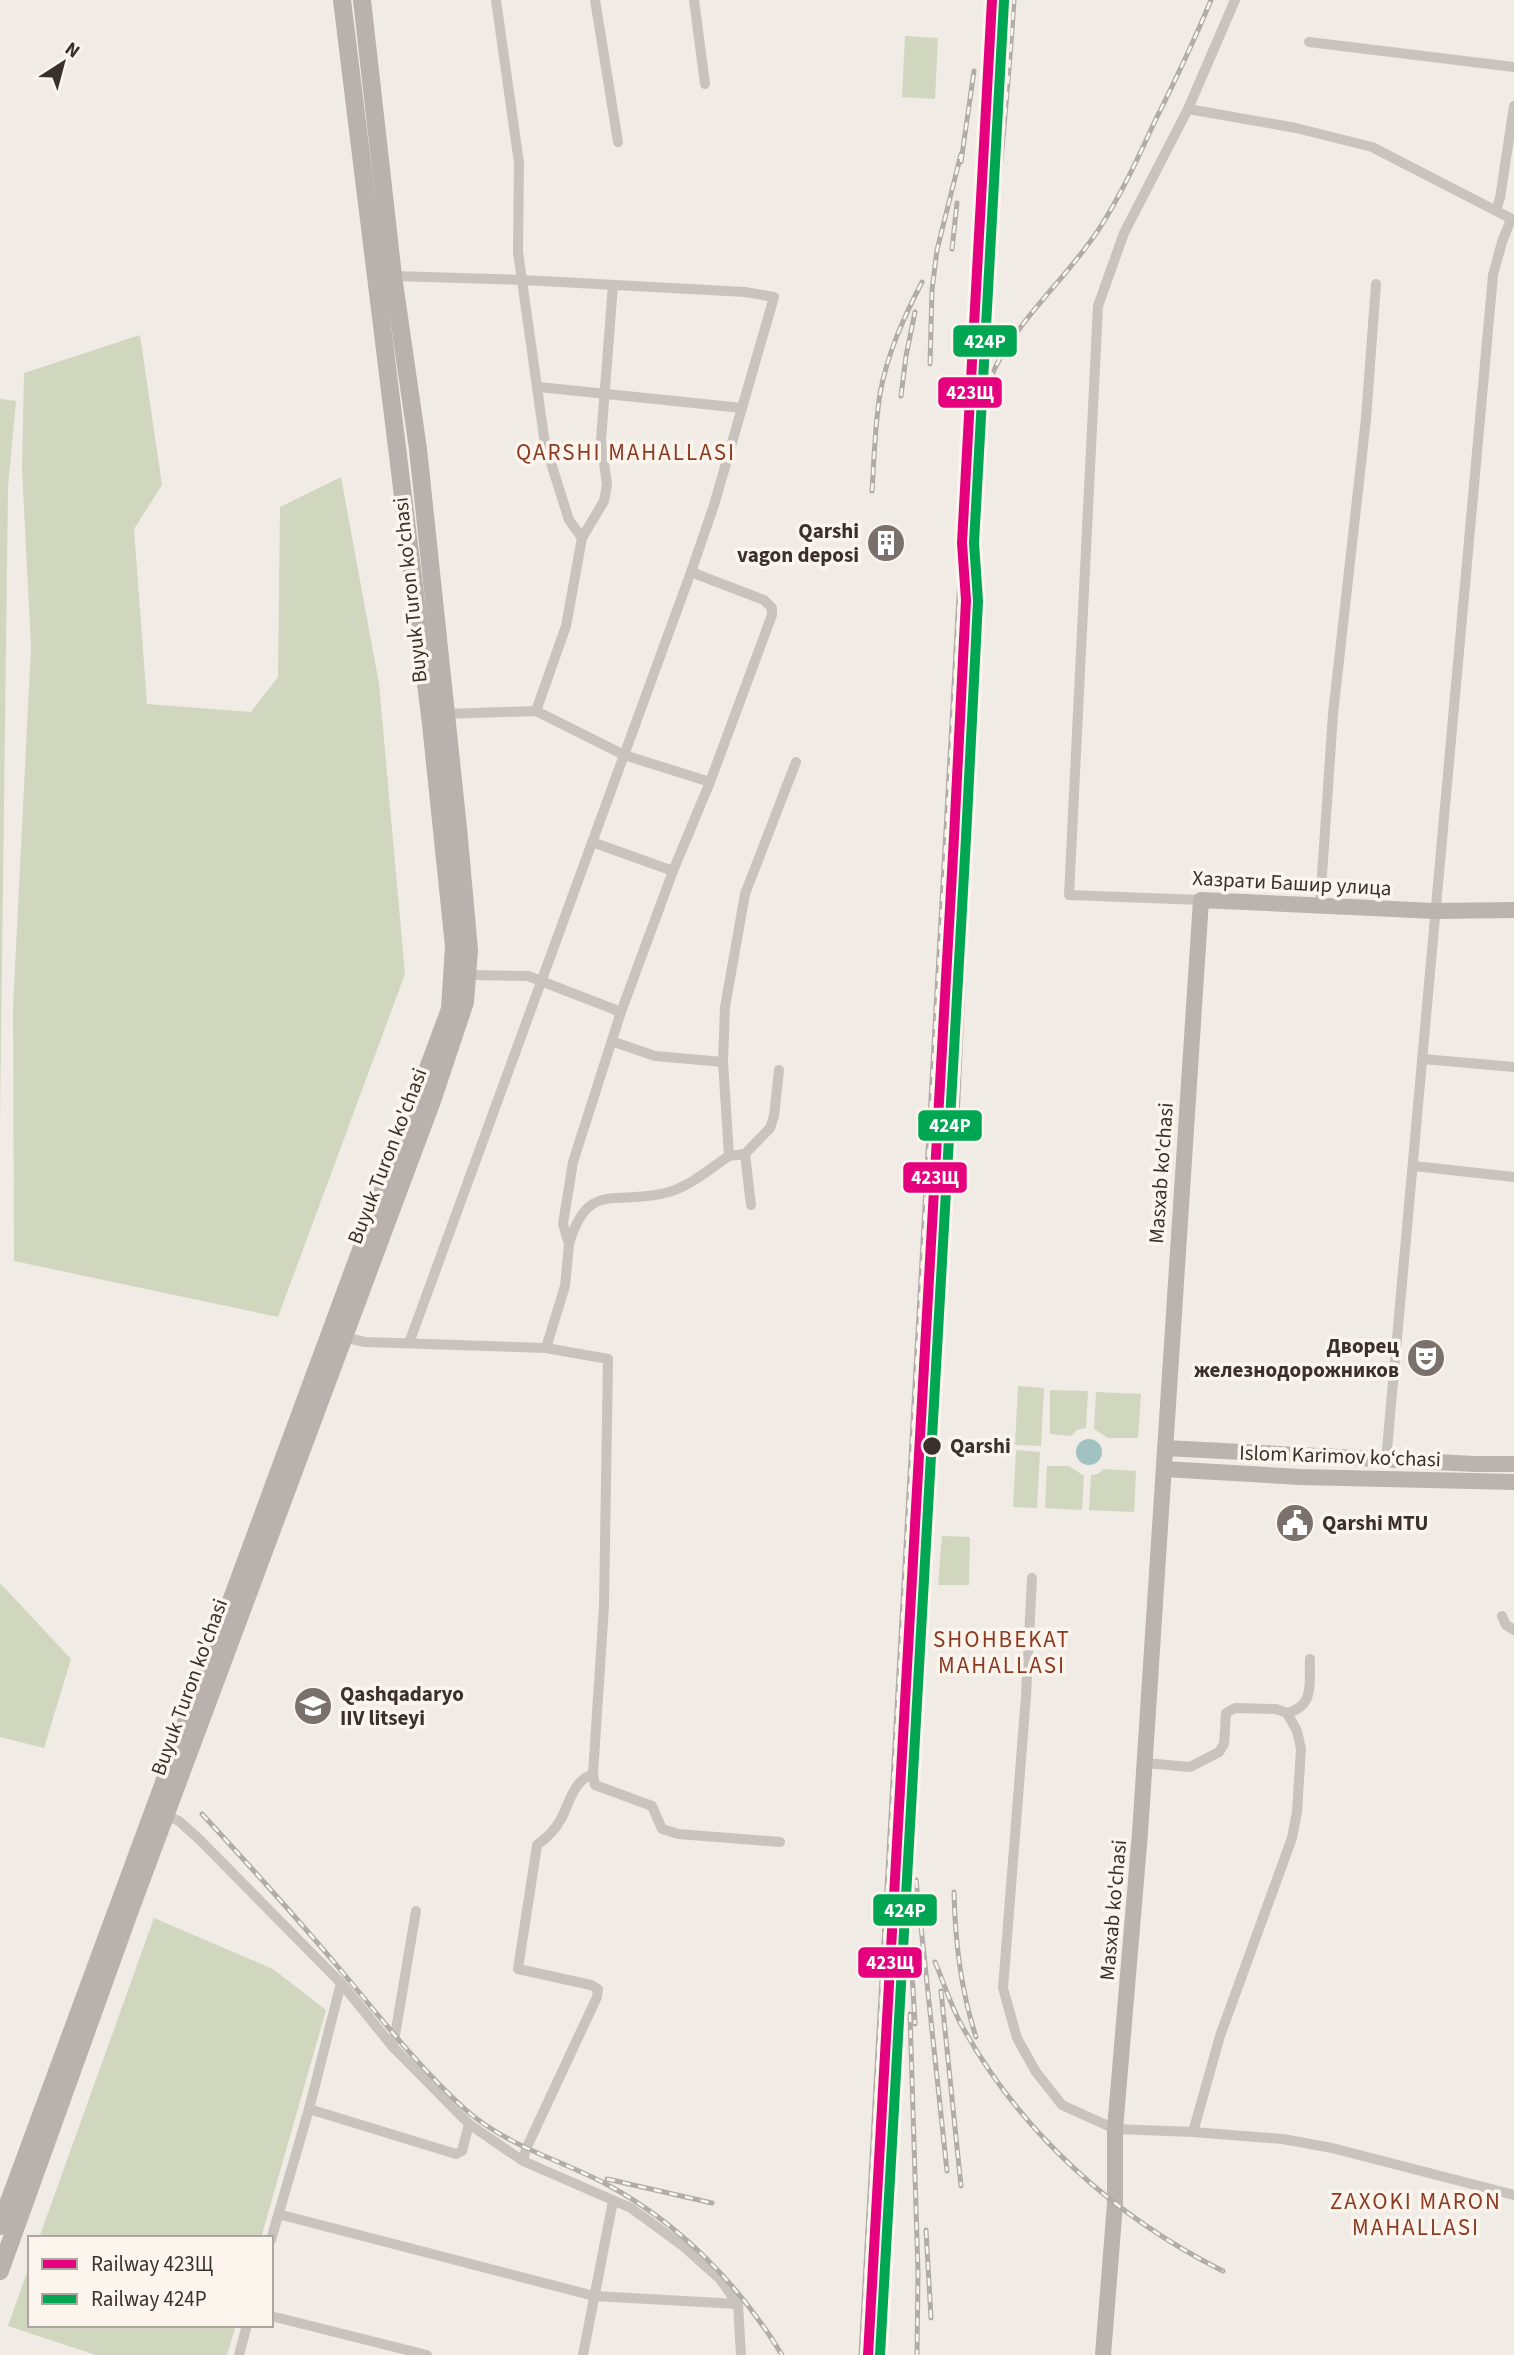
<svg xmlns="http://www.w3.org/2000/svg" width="1514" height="2355" viewBox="0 0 1514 2355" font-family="'Source Sans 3',sans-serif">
	<rect width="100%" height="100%" fill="#f0ebe5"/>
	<g fill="#d1d6bf">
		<polygon points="905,36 938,38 935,99 902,97"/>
		<polygon points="140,335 162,485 134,529 147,704 251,712 278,677 280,507 341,477 379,684 405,974 278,1317 14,1261 13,1007 31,647 22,469 24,373"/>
		<polygon points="0,399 16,401 8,487 0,1121"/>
		<polygon points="1018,1386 1044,1388 1041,1446 1015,1445"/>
		<polygon points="1050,1390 1088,1391 1086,1428 1077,1430 1071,1436 1050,1434"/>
		<polygon points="1096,1392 1141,1394 1138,1438 1108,1438 1094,1429"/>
		<polygon points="1016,1450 1040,1452 1037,1508 1013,1507"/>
		<polygon points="1047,1466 1069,1466 1084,1476 1082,1510 1045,1508"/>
		<polygon points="1104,1469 1136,1471 1134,1512 1089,1510 1091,1475 1098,1474"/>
		<polygon points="942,1536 970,1537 969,1585 938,1585"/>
		<polygon points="0,1583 71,1659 44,1748 0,1737"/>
		<polygon points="154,1918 273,1969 326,2010 261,2238 39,2238"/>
		<polygon points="30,2264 30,2325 236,2325 227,2355 96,2355 8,2326"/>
	</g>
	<circle fill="#a1c2c1" cx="1089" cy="1452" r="13"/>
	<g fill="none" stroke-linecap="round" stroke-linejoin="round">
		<g stroke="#c9c3be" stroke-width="10">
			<polyline points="496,0 519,163 518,252 545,444 569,520 582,538"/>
			<polyline points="595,0 618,142"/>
			<polyline points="694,0 705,84"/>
			<polyline points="1309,42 1514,67"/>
			<polyline points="1188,109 1296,128 1372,147 1514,220"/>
			<polyline points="1496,210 1500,198 1514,106"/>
			<polyline points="393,276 523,280 745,292 774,297 714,505 691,572 409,1343"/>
			<polyline points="539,387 742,408"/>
			<polyline points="536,711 566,626 582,538 604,501 607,485 601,440 613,285"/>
			<polyline points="445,714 536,711 624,755 710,782"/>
			<polyline points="592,842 673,871"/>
			<polyline points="1201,900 1069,895 1098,306 1124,233 1188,109 1235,0"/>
			<polyline points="1320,905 1333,714 1366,419 1376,284"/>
			<polyline points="468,975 528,976 621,1012"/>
			<polyline points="614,1042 655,1056 723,1062"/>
			<polyline points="1423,1059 1514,1067"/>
			<polyline points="745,1154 770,1128 774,1116 779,1070"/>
			<polyline points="1414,1166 1514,1177"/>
			<polyline points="751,1205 745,1154 729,1156 723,1062 725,1007 745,894 796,762"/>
			<path d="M569,1244C588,1178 618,1207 669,1192C692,1185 709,1169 729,1156"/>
			<polyline points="343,1337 365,1342 546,1348 608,1359 604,1606 593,1774 595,1785 652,1806 662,1829 678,1834 780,1842"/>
			<polyline points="546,1348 565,1286 569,1244 563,1224 573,1162 621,1012 673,871 710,782 772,615 772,608 764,600 691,572"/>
			<polyline points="1386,1460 1493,275 1502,242 1511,219"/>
			<polyline points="1032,1578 1026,1696 1003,1988 1017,2038 1036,2072 1062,2105 1115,2129 1193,2132 1283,2139 1332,2148 1514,2195"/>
			<polyline points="1502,1616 1506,1625 1514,1630"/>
			<path d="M1287,1713C1315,1706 1309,1684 1310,1659"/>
			<polyline points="1145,1763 1190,1767 1219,1752 1224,1744 1226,1713 1235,1708 1276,1709 1287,1713 1297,1731 1301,1749 1297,1812 1292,1838 1220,2036 1193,2132"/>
			<polyline points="163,1814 179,1821 200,1840 341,1983 393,2047 469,2124 523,2161 631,2208 683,2246 720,2279 738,2304 741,2355"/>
			<polyline points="393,2047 416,1911"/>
			<polyline points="309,2109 456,2154 462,2151 469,2124"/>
			<path d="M523,2161L526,2149L597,1997L598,1989L591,1985L518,1969L537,1845C547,1838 555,1830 561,1819C570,1802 573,1781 593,1774"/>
			<polyline points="278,2214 594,2296 738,2304"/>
			<polyline points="271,2240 309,2109 341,1983"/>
			<polyline points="271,2316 427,2355"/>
			<polyline points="239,2355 247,2325"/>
			<polyline points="583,2355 613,2201"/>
		</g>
		<g stroke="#bab3ae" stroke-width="16">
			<polyline points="1165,1448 1475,1464 1514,1464"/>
			<polyline points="1164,1469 1300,1477 1514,1482"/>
			<polyline points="1103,2355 1115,2204 1115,2129 1140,1833 1201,900 1435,911 1514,910"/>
		</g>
		<g stroke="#b8b1ad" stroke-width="18">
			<polyline points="0,2226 450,1009 454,946 431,724 342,0"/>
			<polyline points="0,2271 130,1910 433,1098 465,1002 469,950 458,828 418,449 393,276 362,0"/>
		</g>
		<defs>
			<g id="rail">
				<polyline points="961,162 974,71"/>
				<polyline points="952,249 957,203"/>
				<polyline points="930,364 932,290 937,250 961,154"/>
				<path d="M984,395C1006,327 1061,287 1099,229C1121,195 1138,158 1155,121C1175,81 1194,41 1211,0"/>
				<polyline points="901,396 906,356 915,312"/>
				<path d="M872,491C874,459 875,425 880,394C887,354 904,317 922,282"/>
				<path d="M970,530C978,353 1003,177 1014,0"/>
				<polyline points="956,1141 979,629 970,520"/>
				<path d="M202,1814C249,1865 295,1916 339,1968C380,2017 419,2068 466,2110C507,2146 558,2159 606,2184C679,2223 739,2284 782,2355"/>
				<polyline points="916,1880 947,2171"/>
				<path d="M954,1892C955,1940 961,1991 976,2037"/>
				<path d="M935,1962C944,1983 951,2006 962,2026C1021,2133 1115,2217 1223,2271"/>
				<polyline points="912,1972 915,2024"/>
				<polyline points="941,1991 961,2186"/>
				<polyline points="910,2014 918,2272 917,2355"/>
				<polyline points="607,2179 712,2203"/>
				<polyline points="926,2230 931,2318"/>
				<polyline points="861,2355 962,543"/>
				<polyline points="883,2355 899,2034 914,1814 908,1671"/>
			</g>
		</defs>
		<use href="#rail" stroke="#b1aca8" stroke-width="5"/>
		<use href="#rail" stroke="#fbf5ee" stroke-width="2.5" stroke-dasharray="8" stroke-linecap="butt"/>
		<defs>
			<polyline id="rail-1" points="868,2355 954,837 966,600 962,543 992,0"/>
			<polyline id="rail-2" points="880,2355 966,838 978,601 974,543 1004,1"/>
		</defs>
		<use href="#rail-1" stroke="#fbf5ee" stroke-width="16"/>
		<use href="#rail-2" stroke="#fbf5ee" stroke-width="16"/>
		<use href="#rail-1" stroke="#e5007d" stroke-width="10"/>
		<use href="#rail-2" stroke="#00a651" stroke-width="10"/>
	</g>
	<defs>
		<symbol id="building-disc" viewBox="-11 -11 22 22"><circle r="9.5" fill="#7a716c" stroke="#fbf5ee"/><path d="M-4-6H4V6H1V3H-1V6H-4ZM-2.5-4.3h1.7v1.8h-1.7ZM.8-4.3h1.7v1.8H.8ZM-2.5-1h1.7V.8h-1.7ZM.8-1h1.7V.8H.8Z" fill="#fff"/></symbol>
		<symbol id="theatre-disc" viewBox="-11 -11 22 22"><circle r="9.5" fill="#7a716c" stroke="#fbf5ee"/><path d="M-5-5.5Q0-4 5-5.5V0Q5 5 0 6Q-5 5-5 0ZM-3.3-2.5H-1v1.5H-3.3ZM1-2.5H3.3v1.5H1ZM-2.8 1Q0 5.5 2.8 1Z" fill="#fff"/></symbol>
		<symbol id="civic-disc" viewBox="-11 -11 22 22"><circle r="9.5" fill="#7a716c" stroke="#fbf5ee"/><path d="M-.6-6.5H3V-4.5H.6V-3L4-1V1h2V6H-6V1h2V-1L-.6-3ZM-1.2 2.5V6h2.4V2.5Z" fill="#fff"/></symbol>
		<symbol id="university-disc" viewBox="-11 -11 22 22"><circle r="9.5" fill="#7a716c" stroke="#fbf5ee"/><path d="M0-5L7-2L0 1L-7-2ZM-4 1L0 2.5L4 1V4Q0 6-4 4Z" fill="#fff"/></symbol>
	</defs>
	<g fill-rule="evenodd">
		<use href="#building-disc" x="864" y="521" width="44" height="44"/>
		<use href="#theatre-disc" x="1404" y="1336" width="44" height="44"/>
		<use href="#civic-disc" x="1273" y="1501" width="44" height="44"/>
		<use href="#university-disc" x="291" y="1684" width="44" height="44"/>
	</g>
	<circle fill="#3b302b" stroke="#fbf5ee" stroke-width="2.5" cx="932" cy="1446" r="10"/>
	<g text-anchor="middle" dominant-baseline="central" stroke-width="7" stroke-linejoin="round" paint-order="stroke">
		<g font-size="21" font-weight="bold" fill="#3b302b" stroke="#fbf5ee" text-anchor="end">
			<text x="859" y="531">Qarshi<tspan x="859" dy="24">vagon deposi</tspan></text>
			<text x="1399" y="1346">Дворец<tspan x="1399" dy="24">железнодорожников</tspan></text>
			<text x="1322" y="1523" text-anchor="start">Qarshi MTU</text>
			<text x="340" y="1694" text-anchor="start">Qashqadaryo<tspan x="340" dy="24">IIV litseyi</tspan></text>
		</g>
		<g font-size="21" fill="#3b302b" stroke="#fbf5ee">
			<text transform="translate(410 590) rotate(-96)">Buyuk Turon ko'chasi</text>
			<text transform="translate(1292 883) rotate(3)">Хазрати Башир улица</text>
			<text transform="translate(387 1156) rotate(-69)">Buyuk Turon ko'chasi</text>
			<text transform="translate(1161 1173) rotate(-86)">Masxab ko'chasi</text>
			<text transform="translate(1340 1456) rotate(2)">Islom Karimov ko‘chasi</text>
			<text transform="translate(189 1687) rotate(-70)">Buyuk Turon ko'chasi</text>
			<text transform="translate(1113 1910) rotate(-85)">Masxab ko'chasi</text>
		</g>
		<g font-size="21" font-weight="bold" fill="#3b302b" stroke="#fbf5ee" text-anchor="start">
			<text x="950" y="1446">Qarshi</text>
		</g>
		<g font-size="23" letter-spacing="2" fill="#8c3b22" stroke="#fbf5ee">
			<text x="626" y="452">QARSHI MAHALLASI</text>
			<text x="1002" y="1639">SHOHBEKAT<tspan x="1002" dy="26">MAHALLASI</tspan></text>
			<text x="1416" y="2201">ZAXOKI MARON<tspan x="1416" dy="26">MAHALLASI</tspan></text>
		</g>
	</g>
	<g stroke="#fbf5ee" stroke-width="2.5">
		<rect x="952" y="324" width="66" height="34" rx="7" fill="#00a651"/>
		<rect x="937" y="376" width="66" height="33" rx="7" fill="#e5007d"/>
		<rect x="917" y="1109" width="66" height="33" rx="7" fill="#00a651"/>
		<rect x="902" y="1161" width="66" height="33" rx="7" fill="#e5007d"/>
		<rect x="872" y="1893" width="66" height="34" rx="7" fill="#00a651"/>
		<rect x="857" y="1946" width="66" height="33" rx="7" fill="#e5007d"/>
	</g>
	<g font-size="19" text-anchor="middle" font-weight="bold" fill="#fff">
		<text x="985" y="348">424Р</text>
		<text x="970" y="399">423Щ</text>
		<text x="950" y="1132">424Р</text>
		<text x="935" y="1184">423Щ</text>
		<text x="905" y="1917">424Р</text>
		<text x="890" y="1969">423Щ</text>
	</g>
	<rect x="28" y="2236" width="245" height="91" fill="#fbf5ee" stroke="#aea6a0" stroke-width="2"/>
	<rect x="42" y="2259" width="35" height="10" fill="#e5007d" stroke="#aea6a0" stroke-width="2"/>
	<text x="91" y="2271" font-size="21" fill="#3b302b">Railway 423Щ</text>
	<rect x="42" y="2294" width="35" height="10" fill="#00a651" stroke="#aea6a0" stroke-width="2"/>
	<text x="91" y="2306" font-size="21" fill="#3b302b">Railway 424Р</text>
	<g transform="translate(63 63) rotate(36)" stroke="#fbf5ee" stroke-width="5" paint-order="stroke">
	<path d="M0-5L12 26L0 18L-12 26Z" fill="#3b302b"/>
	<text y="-10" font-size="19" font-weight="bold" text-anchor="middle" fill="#3b302b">N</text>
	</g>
</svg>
